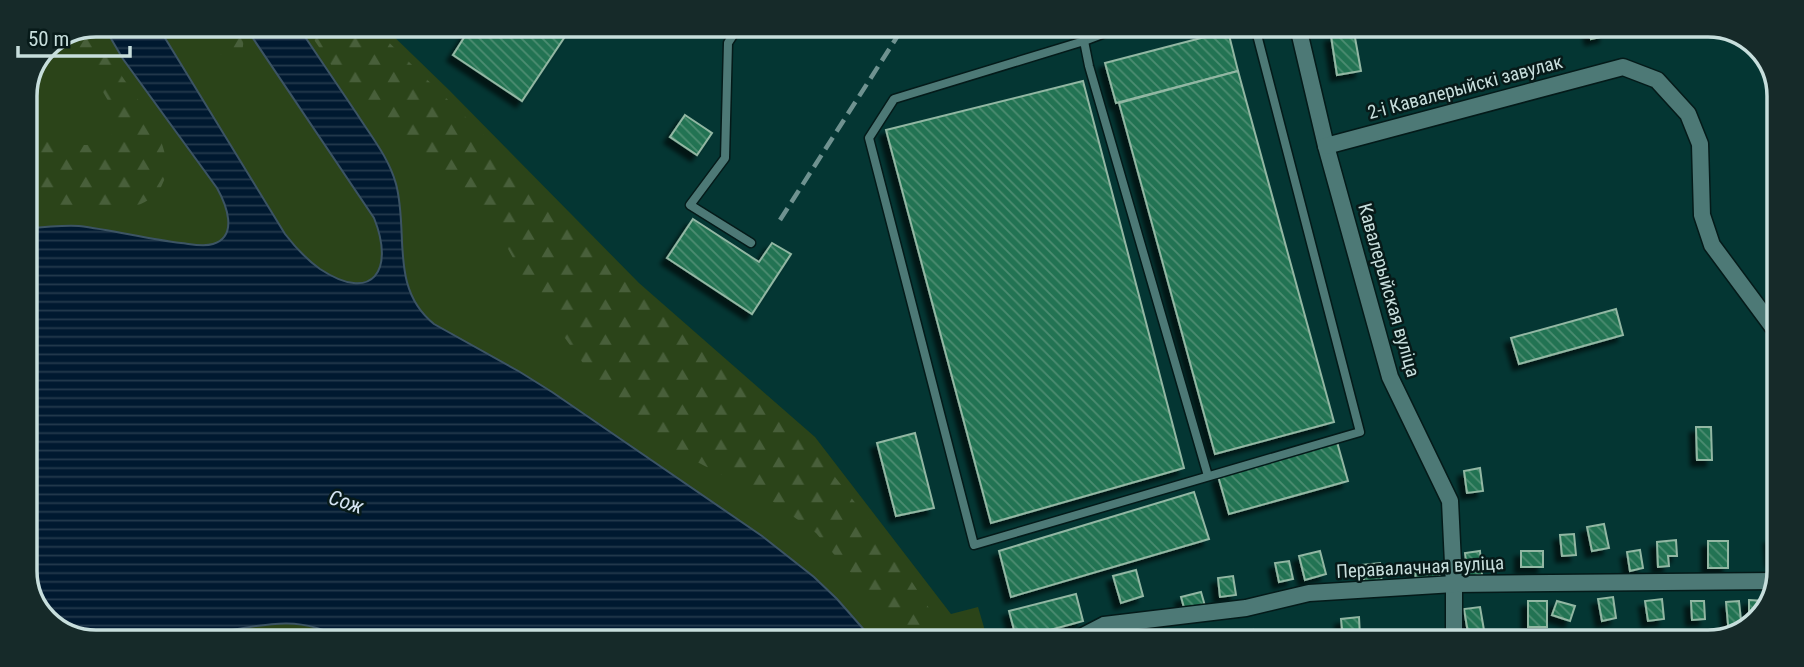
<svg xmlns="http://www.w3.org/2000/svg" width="1804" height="667" viewBox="0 0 1804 667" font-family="'Roboto Condensed',sans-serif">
	<defs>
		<pattern id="forest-firs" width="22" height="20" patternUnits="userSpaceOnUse" patternTransform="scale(1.75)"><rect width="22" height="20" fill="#2b4419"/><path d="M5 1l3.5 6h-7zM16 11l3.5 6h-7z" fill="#485f3a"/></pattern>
		<pattern id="water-rules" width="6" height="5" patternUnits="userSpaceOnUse" patternTransform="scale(1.75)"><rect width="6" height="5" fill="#001930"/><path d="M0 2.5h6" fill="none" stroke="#243a4d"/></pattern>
		<pattern id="building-back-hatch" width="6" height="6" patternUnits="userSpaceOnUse" patternTransform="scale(1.75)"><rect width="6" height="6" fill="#237352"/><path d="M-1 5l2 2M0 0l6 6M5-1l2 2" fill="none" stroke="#4c8d72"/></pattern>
		<filter id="shadow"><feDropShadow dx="-6" dy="6" stdDeviation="2" flood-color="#0009"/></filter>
	</defs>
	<rect width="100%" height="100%" fill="#043633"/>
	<g fill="#2b4419">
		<path d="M96,25H103L123,59L217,188C226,204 239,236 213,244C203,247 191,244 181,243C147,239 113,230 79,226C61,225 43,227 25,229V92L46,45Z"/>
		<path d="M157,25H244L374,218C395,270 373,303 320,269C302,256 288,239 276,221Z"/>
		<path d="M297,25H382L449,90L639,283L815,437L951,614L978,607L988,641H874L837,599L814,577L762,536L584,413L520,372L434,324C389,288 409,232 396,184C389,158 371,136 357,114C337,84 317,55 297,25Z"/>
		<path d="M289,623C309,624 325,629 343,639H184C218,630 254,626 289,623Z"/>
	</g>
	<g fill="url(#forest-firs)">
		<path d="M198,25H235C238,30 242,35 243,40C245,52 235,64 223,56C212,49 206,35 198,25Z"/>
		<polygon points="304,25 371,25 483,134 635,290 787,425 824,463 886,542 936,619 955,641 907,641 873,594 843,565 816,533 772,501 676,451 657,439 620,407 603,389 585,366 532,292 498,231 484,212 466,193 421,165 403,150 368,116 355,100"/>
		<path d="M92,26C101,42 109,57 119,72C137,99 182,153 161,187C154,198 144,204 131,207C118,209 102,207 88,207C67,206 46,207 25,211V153C32,146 39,142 49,141C61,140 72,144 84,145C106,146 121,134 114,111L70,35Z"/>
	</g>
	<path fill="url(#water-rules)" stroke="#3c5464" stroke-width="2" d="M103,25H157L285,234C295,247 306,259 320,269C373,304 395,270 374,218L244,25H297C317,55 337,84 357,114C371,136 389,158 396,184C409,232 389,288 434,324L520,372L552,392L762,536L814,577L837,599L874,641L343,639C303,616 269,623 227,631C212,634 198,635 184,639H73L40,615L25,576V229C43,227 61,225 79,226C113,230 147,239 181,243C191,244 203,247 213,244C239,236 226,204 217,188L123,59Z"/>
	<g fill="url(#building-back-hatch)" stroke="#92b7a3" stroke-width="2" filter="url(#shadow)">
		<polygon points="472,25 572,26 522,101 453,55"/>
		<polygon points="1589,28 1603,28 1605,36 1591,39"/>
		<polygon points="1228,31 1238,71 1116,103 1105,63"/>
		<polygon points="1354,32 1361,71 1337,75 1331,36"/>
		<polygon points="1238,71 1334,422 1215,454 1119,103"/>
		<polygon points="1083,81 1184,468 991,523 886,130"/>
		<polygon points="685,115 712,133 697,155 670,137"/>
		<polygon points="693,219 759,262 772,243 791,254 752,314 667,258"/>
		<polygon points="1616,309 1623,335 1519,364 1511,338"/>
		<polygon points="1696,427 1711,427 1712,460 1697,460"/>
		<polygon points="915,433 934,508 896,516 877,443"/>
		<polygon points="1337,442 1348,481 1229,514 1218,476"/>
		<polygon points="1480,468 1483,491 1467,493 1464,471"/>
		<polygon points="1194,492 1209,539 1011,597 999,551"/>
		<polygon points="1604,524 1609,548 1592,551 1587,527"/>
		<polygon points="1574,534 1576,555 1562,556 1560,535"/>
		<polygon points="1776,537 1776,560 1772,561 1770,538"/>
		<polygon points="1676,540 1677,556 1668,556 1669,566 1658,567 1657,542"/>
		<rect x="1708" y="541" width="20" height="27"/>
		<polygon points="1640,550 1643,568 1630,571 1627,552"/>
		<polygon points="1320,551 1326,574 1305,580 1299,556"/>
		<polygon points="1480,551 1482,575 1468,577 1465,553"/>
		<rect x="1521" y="551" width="22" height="16"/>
		<polygon points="1289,561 1293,579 1279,582 1275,563"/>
		<polygon points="1380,563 1382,584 1365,586 1362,565"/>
		<polygon points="1439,568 1440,580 1416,582 1415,570"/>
		<polygon points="1136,570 1143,596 1121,603 1113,576"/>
		<polygon points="1233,576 1236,595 1220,597 1218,578"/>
		<polygon points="1201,592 1205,606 1185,611 1181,597"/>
		<polygon points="1076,594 1083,621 1028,636 1029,641 1017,641 1009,611"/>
		<polygon points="1613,597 1616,618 1602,621 1598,599"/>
		<polygon points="1662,599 1664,619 1648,621 1645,601"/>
		<polygon points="1749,600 1765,601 1765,609 1761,614 1749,613"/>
		<rect x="1528" y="601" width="19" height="26"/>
		<polygon points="1557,601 1575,606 1570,621 1552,615"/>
		<polygon points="1691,601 1704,601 1705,619 1692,620"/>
		<polygon points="1739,601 1742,631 1729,635 1726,602"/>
		<polygon points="1480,607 1484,630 1468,633 1464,609"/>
		<polygon points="1359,617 1360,637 1343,639 1341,619"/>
		<polygon points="1253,630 1255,641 1230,641 1229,634"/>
	</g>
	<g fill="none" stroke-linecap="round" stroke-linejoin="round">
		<defs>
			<g id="service">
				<polyline points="739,26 728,43 725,158 690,205 751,243"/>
				<polyline points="1084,41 1113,30"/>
				<polyline points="1208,476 1089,66 1084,41 894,99 869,138 974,545 1360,432 1255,27"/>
			</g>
			<g id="minor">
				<polyline points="1298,27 1326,146 1390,377 1450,501 1454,584 1454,642"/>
				<polyline points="1326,146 1623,67 1657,80 1688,114 1700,144 1702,215 1712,245 1778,334"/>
				<polyline points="1073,641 1104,625 1246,608 1309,593 1454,584 1776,581"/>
			</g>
		</defs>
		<use href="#service" stroke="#041a19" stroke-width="11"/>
		<use href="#minor" stroke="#041a19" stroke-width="19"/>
		<use href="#service" stroke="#4d7976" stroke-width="8"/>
		<use href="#minor" stroke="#4d7976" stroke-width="16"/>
		<polyline stroke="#6f9290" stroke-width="4.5" stroke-dasharray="14 7" stroke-linecap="butt" points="780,220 904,26"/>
	</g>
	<g text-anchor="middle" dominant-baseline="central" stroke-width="5" stroke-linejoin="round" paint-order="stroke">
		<g font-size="19" fill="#c7dedc" stroke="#071a19">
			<text transform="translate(1465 87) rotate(-15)">2-і Кавалерыйскі завулак</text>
			<text transform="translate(1389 290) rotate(74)">Кавалерыйская вуліца</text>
			<text transform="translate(1420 567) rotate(-3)">Перавалачная вуліца</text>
		</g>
		<g font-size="21" font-style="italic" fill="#d4e3f1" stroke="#071a19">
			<text transform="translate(346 502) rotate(18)">Сож</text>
		</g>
	</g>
	<path d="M0 0H1804V667H0ZM96 37H1708A59 59 0 0 1 1767 96V571A59 59 0 0 1 1708 630H96A59 59 0 0 1 37 571V96A59 59 0 0 1 96 37Z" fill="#162a29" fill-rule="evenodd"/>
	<path fill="none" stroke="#c7dedc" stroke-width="3.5" d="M96 37H1708A59 59 0 0 1 1767 96V571A59 59 0 0 1 1708 630H96A59 59 0 0 1 37 571V96A59 59 0 0 1 96 37Z"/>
	<path d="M18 46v10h112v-10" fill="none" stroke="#c7dedc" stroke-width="3.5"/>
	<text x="28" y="46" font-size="21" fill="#c7dedc" stroke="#071a19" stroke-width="5" paint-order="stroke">50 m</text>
</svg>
